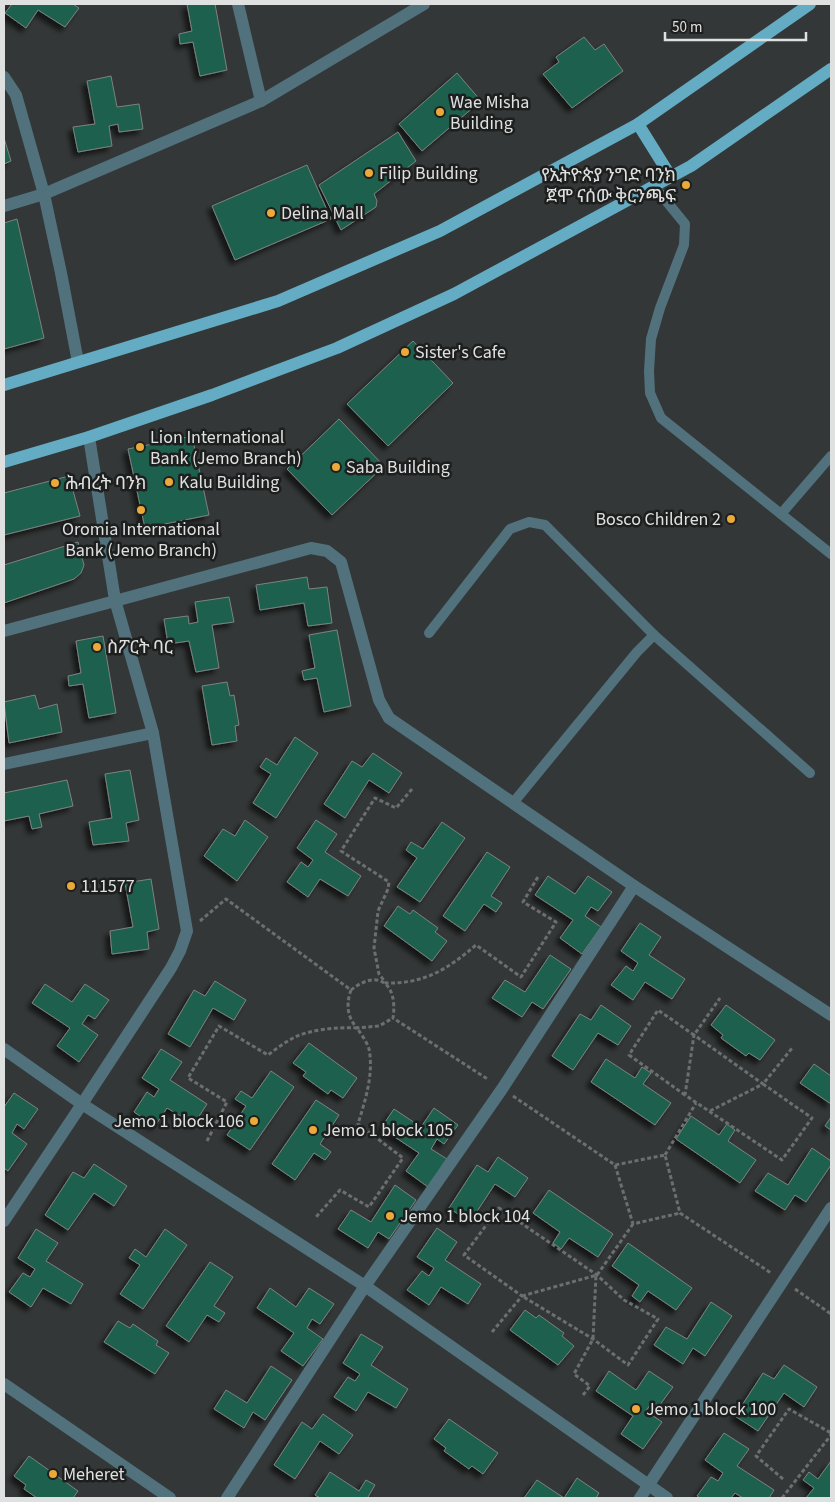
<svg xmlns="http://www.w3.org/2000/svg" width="835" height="1502" viewBox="0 0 835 1502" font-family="'Source Sans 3','Noto Sans Ethiopic',sans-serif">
	<defs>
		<filter id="shadow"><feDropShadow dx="-4.5" dy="4.5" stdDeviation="2.5" flood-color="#0009"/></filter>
	</defs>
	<rect width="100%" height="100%" fill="#343737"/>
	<g fill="#1a604e" stroke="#7e8280" filter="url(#shadow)">
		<polygon points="12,4 73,4 79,8 65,27 38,10 26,28 5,13"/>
		<polygon points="187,4 215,4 227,70 200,76 193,42 180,44 179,34 192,31"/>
		<polygon points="584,37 595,50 604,44 623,71 572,108 543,74 559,62 556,57"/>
		<polygon points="457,73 481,101 422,151 399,124"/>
		<polygon points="111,76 117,107 139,104 143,129 119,132 118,124 109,126 112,146 78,152 73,127 95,124 87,81"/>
		<polygon points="398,132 416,161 374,194 377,201 376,207 341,230 319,185"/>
		<polygon points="4,138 11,161 4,164"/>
		<polygon points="307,165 331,219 235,260 212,206"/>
		<polygon points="17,219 44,338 4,349 4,223"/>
		<polygon points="413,341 453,383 388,446 347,404"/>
		<polygon points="339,419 384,466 332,515 287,469"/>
		<polygon points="192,436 209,515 145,528 128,449"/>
		<polygon points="69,476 80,516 4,535 4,493"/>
		<polygon points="78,542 84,565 81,573 74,579 4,603 4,565"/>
		<polygon points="307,577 309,589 327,587 332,623 308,626 304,603 260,610 256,585"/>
		<polygon points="229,597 234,622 212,625 219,668 196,672 189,641 168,644 164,619 188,616 189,624 198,622 195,602"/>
		<polygon points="337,630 351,706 324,712 317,678 304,680 302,671 315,668 309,635"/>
		<polygon points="103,636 116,713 89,718 83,684 69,686 68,676 81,673 76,641"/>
		<polygon points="227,682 230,696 234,695 239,725 235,726 237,741 212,745 202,686"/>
		<polygon points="35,695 39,709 57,704 62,732 9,743 4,702"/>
		<polygon points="295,737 318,753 276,818 253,803 271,774 260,767 266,758 277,765"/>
		<polygon points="373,753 402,773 389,793 369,780 345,818 324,804 352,761 362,767"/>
		<polygon points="130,770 139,820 126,823 129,841 93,845 89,822 112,818 105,774"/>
		<polygon points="67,780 73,806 39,814 42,827 32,829 29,816 4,821 4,793"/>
		<polygon points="245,820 268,837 237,881 204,856 223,829 235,836"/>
		<polygon points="316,820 337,834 325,852 361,876 348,896 320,879 308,897 287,882 301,862 308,867 313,860 297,848"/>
		<polygon points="442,822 465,838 420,902 397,887 417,858 406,850 411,842 423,849"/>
		<polygon points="487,852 510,867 491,896 502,903 496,912 484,904 465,931 443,916"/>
		<polygon points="548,876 575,894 588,876 612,892 598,911 591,907 585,916 601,927 582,954 560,938 573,920 535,895"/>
		<polygon points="151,879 159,929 147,932 149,949 112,954 110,931 133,927 125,883"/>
		<polygon points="398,906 410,914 413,910 438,928 435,932 447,941 432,961 384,926"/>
		<polygon points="640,923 661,937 649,955 685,979 672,999 645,982 633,1000 611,985 626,966 633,971 638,963 621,951"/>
		<polygon points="550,955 571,969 543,1009 532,1002 522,1017 492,998 505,980 525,992"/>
		<polygon points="215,981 246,1000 234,1020 213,1008 190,1047 168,1034 194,990 205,996"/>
		<polygon points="45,984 72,1002 85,984 109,1000 95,1019 88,1015 82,1024 98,1035 79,1062 57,1046 70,1028 32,1003"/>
		<polygon points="601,1005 631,1026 618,1045 598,1033 573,1070 552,1056 580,1014 591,1020"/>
		<polygon points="726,1005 775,1040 760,1060 749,1053 746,1056 721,1038 723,1035 711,1025"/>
		<polygon points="309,1043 357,1078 343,1098 331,1090 328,1094 303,1076 306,1072 293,1063"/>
		<polygon points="161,1049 182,1062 170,1080 207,1104 194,1124 167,1108 155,1126 134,1112 147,1092 154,1097 159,1089 142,1078"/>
		<polygon points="606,1059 635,1078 642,1067 651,1073 643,1084 671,1103 655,1125 591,1082"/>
		<polygon points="814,1064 831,1076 831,1104 800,1083"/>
		<polygon points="271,1071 294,1087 250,1150 227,1135 246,1106 235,1099 241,1091 252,1098"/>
		<polygon points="14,1093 38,1109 24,1129 17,1124 12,1133 27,1144 8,1171 4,1168 4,1107"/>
		<polygon points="316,1100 339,1115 320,1144 331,1152 325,1160 314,1153 295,1180 272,1164"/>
		<polygon points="434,1108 458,1125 444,1144 437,1139 431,1149 447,1159 428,1187 406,1171 419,1153 381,1128 394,1109 421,1127"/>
		<polygon points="691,1116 719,1135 727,1124 735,1130 728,1141 756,1160 740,1183 676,1139"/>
		<polygon points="831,1117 831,1130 825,1126"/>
		<polygon points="812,1148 831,1161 831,1165 806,1202 795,1195 785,1210 755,1191 768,1173 788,1185"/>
		<polygon points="498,1157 528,1178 515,1197 495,1184 470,1222 449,1208 477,1165 488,1172"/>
		<polygon points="94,1164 127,1186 114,1206 94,1193 68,1230 45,1215 73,1172 84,1178"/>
		<polygon points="395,1185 416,1200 389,1239 378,1232 368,1248 338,1229 351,1210 371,1222"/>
		<polygon points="549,1190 613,1234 598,1257 569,1238 561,1249 553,1243 560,1232 533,1213"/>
		<polygon points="437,1228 457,1242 445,1260 481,1284 468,1304 441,1287 429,1305 407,1290 422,1271 429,1276 434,1268 417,1257"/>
		<polygon points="36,1229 58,1243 46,1261 83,1284 71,1304 43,1288 31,1307 9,1292 23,1273 30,1277 35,1269 18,1258"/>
		<polygon points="165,1229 187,1245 143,1309 120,1294 140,1265 129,1258 135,1249 146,1257"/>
		<polygon points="628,1243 692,1288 676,1310 648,1291 640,1302 632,1296 639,1285 612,1266"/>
		<polygon points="210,1262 233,1277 214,1306 225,1313 219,1322 207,1315 189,1342 166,1326"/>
		<polygon points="270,1288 296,1307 309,1288 334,1304 320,1324 312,1319 307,1328 323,1339 303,1366 281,1351 294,1333 257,1308"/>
		<polygon points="711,1302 732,1316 705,1356 693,1348 683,1364 654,1345 666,1327 687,1339"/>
		<polygon points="525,1310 536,1318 539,1315 564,1333 562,1336 574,1346 558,1365 510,1330"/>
		<polygon points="118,1321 130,1328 133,1324 158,1341 156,1345 169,1353 155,1374 104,1342"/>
		<polygon points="361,1334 383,1347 371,1365 408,1389 396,1408 368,1392 356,1411 334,1397 348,1377 355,1381 360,1374 343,1363"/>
		<polygon points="784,1365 817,1387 804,1407 784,1393 758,1431 735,1416 763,1373 774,1379"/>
		<polygon points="271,1366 292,1380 265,1420 253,1412 244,1428 214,1409 226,1390 247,1403"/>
		<polygon points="609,1371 636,1390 649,1371 673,1387 659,1406 652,1402 646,1411 662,1422 643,1449 621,1434 633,1416 596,1391"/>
		<polygon points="323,1414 353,1435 339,1454 320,1441 295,1479 274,1465 302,1422 312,1429"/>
		<polygon points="449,1419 498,1453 483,1474 472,1466 469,1469 444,1451 446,1448 434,1439"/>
		<polygon points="724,1433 749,1449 737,1466 774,1490 769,1498 743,1498 735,1493 731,1498 700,1498 697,1496 711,1477 718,1481 723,1473 705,1460"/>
		<polygon points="29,1456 78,1491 73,1498 37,1498 24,1489 26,1485 14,1476"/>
		<polygon points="831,1461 831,1498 806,1498 814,1488 803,1480 809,1472 818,1479"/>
		<polygon points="330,1472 359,1491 366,1480 375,1485 368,1497 370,1498 320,1498 315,1495"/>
		<polygon points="577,1478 599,1493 596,1498 524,1498 537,1480 564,1498"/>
	</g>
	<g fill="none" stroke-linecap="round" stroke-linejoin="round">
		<g stroke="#6c6f6f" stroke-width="3" stroke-dasharray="4 2.5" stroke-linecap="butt">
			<path d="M412,789L396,808L375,798L341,851L389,882L388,889L378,911L374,948L379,974L386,983C424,984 448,969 476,945L521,977L556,922L523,902L539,875"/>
			<path d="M200,921L226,899L351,990C380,967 398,986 393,1018L489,1080"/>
			<path d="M351,990C346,1004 347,1017 357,1028L379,1026L393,1018"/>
			<polyline points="685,1095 629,1055 658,1010 694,1035 720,998"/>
			<polyline points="513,1096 615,1165 665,1155 680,1213 771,1273"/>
			<polyline points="710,1111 763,1084 694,1035 685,1095 782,1160 812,1118 763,1084 793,1047"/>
			<path d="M207,1141L227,1102L188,1078L219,1026L268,1055C276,1049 285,1042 295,1037C313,1029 337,1027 357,1028C361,1034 367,1042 369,1049C374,1074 365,1101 358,1124L403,1158L369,1207L340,1190L316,1217"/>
			<polyline points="665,1155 696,1103"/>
			<polyline points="615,1165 633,1224 680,1213"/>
			<polyline points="795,1289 831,1314"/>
			<polyline points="492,1332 522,1296 464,1255 499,1208 597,1275 624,1300 658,1319 628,1365 593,1339 522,1296 597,1275 633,1224"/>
			<polyline points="583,1395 590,1386 574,1374 593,1339 596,1275"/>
			<polyline points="783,1479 756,1456 789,1409 831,1433"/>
			<polyline points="782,1498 831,1435"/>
		</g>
		<g stroke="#51727d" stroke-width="10">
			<polyline points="654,186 685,224 684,245 660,308 651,339 649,371 650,393 661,418 831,554"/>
			<polyline points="781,514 831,456"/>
			<polyline points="429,633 510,529 529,522 545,525 654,635 810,773"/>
			<polyline points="513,803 637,652 654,635"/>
		</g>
		<g stroke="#51727d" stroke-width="12">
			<polyline points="238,4 261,101"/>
			<polyline points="4,77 16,95 44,194 61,273 78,362"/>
			<polyline points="4,206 44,194 261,101 424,4"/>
			<polyline points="4,631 311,548 327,551 341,562 379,700 389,718 634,886 831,1015"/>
			<polyline points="4,764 153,733"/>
			<polyline points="4,1049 82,1104 365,1286 667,1498"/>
			<polyline points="4,1221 82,1104 171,968 180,951 187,931 153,733 115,600 89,437"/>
			<polyline points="4,1384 170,1498"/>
			<polyline points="227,1498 365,1286 502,1089 634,886"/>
			<polyline points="640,1498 831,1208"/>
		</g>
		<g stroke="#64acc3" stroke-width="12">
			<polyline points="638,124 671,177"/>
			<polyline points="4,385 278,301 440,231 638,124 810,4"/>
			<polyline points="4,462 89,437 212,395 337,348 454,294 691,166 831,69"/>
		</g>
	</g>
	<g fill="#eba93a" stroke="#1d1e1e" stroke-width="2">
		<circle cx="440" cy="112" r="5"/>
		<circle cx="369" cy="173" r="5"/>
		<circle cx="686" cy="185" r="5"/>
		<circle cx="271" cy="213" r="5"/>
		<circle cx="405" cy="352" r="5"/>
		<circle cx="140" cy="447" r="5"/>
		<circle cx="336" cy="467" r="5"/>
		<circle cx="169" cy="482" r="5"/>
		<circle cx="55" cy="483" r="5"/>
		<circle cx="141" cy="510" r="5"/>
		<circle cx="731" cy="519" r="5"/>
		<circle cx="97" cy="647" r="5"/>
		<circle cx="71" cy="886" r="5"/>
		<circle cx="254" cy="1121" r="5"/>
		<circle cx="313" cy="1130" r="5"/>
		<circle cx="390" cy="1216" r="5"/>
		<circle cx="636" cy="1409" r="5"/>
		<circle cx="53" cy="1474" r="5"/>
	</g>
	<g text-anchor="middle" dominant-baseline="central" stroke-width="5" stroke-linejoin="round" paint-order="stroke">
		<g font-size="18" fill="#dfe1e1" stroke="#1d1e1e" text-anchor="start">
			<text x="450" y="102">Wae Misha<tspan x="450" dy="21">Building</tspan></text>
			<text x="379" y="173">Filip Building</text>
			<text x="676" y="175" text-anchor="end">የኢትዮጵያ ንግድ ባንክ<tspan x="676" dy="21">ጀሞ ናሰው ቅርንጫፍ</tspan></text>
			<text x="281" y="213">Delina Mall</text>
			<text x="415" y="352">Sister's Cafe</text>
			<text x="150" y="437">Lion International<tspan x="150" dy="21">Bank (Jemo Branch)</tspan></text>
			<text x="346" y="467">Saba Building</text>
			<text x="179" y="482">Kalu Building</text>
			<text x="65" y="483">ሕብረት ባንክ</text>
			<text x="721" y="519" text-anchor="end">Bosco Children 2</text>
			<text x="141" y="529" text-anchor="middle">Oromia International<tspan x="141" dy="21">Bank (Jemo Branch)</tspan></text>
			<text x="107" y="647">ስፖርት ባር</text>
			<text x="81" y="886">111577</text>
			<text x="244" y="1121" text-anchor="end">Jemo 1 block 106</text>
			<text x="323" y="1130">Jemo 1 block 105</text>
			<text x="400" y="1216">Jemo 1 block 104</text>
			<text x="646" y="1409">Jemo 1 block 100</text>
			<text x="63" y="1474">Meheret</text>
		</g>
	</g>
	<rect width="835" height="1502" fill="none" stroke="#dfe1e1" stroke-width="10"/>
	<path d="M665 32v8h141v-8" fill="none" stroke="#dfe1e1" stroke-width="2.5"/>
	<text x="672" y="32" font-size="15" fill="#dfe1e1" stroke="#1d1e1e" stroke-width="4" paint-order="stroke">50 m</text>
</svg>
